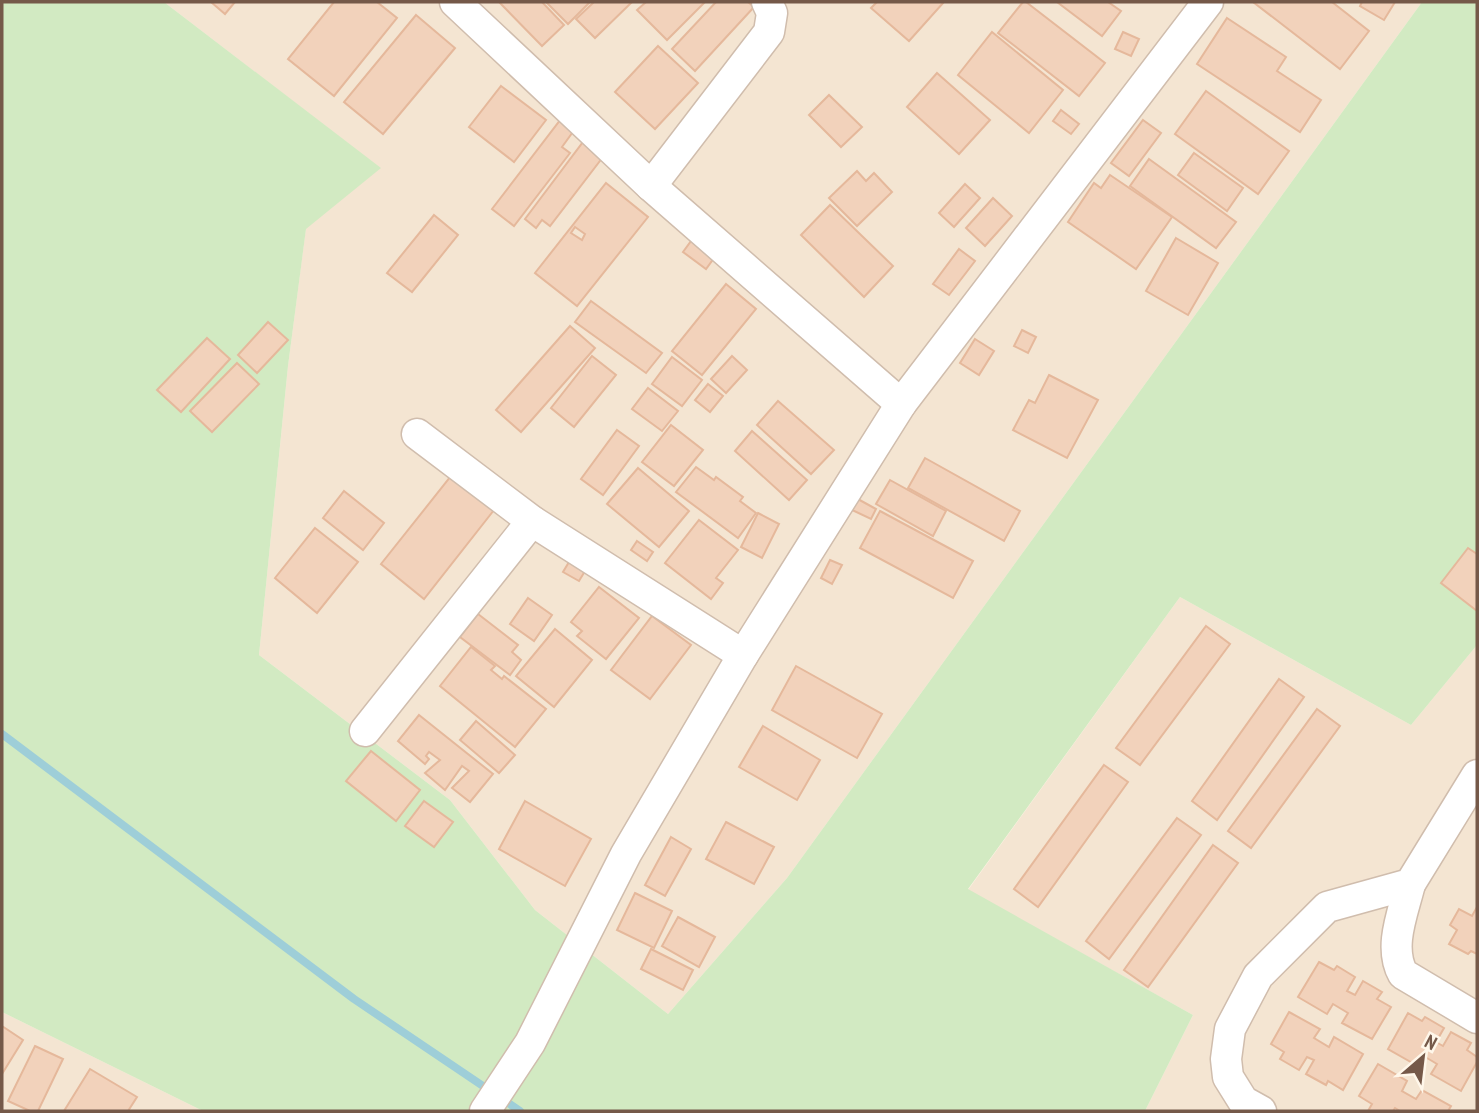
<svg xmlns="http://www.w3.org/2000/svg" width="1479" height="1113" viewBox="0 0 1479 1113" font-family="'PT Sans Narrow',sans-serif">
	<rect width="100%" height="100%" fill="#fcf3e4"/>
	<g fill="#f4e5d2">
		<polygon points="164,2 1422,2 787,878 668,1014 535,910 450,800 259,655 288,366 306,228 380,168"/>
		<polygon points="1180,597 1411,725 1477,645 1477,1111 1145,1111 1193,1015 968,890"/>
		<polygon points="2,1012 203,1111 2,1111"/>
	</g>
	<polygon fill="#d2eac2" points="2,2 164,2 381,168 306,229 288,366 259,655 450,800 535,910 668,1014 787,878 1422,2 1477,2 1477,645 1411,725 1180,597 968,889 1193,1015 1145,1111 203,1111 2,1012"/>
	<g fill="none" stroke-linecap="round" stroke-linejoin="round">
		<polyline stroke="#9eced8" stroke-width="8" points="2,734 354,999 520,1111"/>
	</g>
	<g fill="#f2d2bb" stroke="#e5b89b" stroke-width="2" fill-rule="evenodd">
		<polygon points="211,2 235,2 225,14"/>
		<polygon points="334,2 377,2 397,18 334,96 288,59"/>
		<polygon points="499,2 542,2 564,25 542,46"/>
		<polygon points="546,2 590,2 568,24"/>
		<polygon points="594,2 632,2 595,38 576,19"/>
		<polygon points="646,2 705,2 667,40 637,10"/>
		<polygon points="716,2 748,2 754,7 695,71 672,49"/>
		<polygon points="877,2 944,2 909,41 871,8"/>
		<polygon points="1023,2 1026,2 1105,63 1079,96 998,33"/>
		<polygon points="1057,2 1108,2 1121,11 1102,36"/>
		<polygon points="1253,2 1332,2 1369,31 1340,69"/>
		<polygon points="1362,2 1395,2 1384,20 1360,6"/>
		<polygon points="416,15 455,48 383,134 344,102"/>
		<polygon points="1227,18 1286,57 1277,71 1321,100 1300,132 1197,64"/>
		<polygon points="992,32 1063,90 1029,133 958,75"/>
		<polygon points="1123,32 1139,39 1131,56 1115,49"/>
		<polygon points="658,46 698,83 655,129 615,92"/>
		<polygon points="937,73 990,120 959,154 907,107"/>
		<polygon points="501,86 546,120 514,162 469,127"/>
		<polygon points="1206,91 1289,151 1258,194 1175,134"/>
		<polygon points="829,95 862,127 841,147 809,115"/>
		<polygon points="1061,110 1079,124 1071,134 1053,121"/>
		<polygon points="561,119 575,129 562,147 570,153 514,226 492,209"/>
		<polygon points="1143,120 1161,133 1129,176 1111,163"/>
		<polygon points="586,138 606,153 550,226 542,220 536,228 525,219"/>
		<polygon points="1194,153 1243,188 1227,211 1178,175"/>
		<polygon points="1149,159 1236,222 1216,248 1130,186"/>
		<polygon points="857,171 866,181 874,173 892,192 857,226 829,198"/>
		<polygon points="1110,175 1172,217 1136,269 1068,222 1094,183 1101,188"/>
		<path d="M606,183L648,217L577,306L535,273ZM575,227L585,234L582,240L571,233Z"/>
		<polygon points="965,184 980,198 954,227 939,213"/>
		<polygon points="993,198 1012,216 985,246 966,228"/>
		<polygon points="830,205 893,266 864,297 801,235"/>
		<polygon points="434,215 458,235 412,292 387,273"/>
		<polygon points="694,237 717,254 706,269 683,252"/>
		<polygon points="1176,238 1218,263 1188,315 1146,291"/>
		<polygon points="959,249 975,261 949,295 933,284"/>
		<polygon points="726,284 756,309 702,375 672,351"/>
		<polygon points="591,301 662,353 646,373 575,322"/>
		<polygon points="268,322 288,340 257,373 238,355"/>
		<polygon points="570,326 595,348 521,432 496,410"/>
		<polygon points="1022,330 1036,337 1028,353 1014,346"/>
		<polygon points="207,338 230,359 181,412 157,390"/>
		<polygon points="975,339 994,351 979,375 960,363"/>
		<polygon points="592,356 616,375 574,427 551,408"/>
		<polygon points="732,356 747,370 726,393 711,379"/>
		<polygon points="672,357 702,380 682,406 652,384"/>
		<polygon points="237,363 259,384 212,432 190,411"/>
		<polygon points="1049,375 1098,400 1067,458 1013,430 1029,400 1035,403"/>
		<polygon points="708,384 723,396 710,412 695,400"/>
		<polygon points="648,388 678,411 662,431 632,409"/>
		<polygon points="778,401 834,450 811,474 757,425"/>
		<polygon points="671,425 703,450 674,486 642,462"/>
		<polygon points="617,430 639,446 603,495 581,479"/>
		<polygon points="752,431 807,480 789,500 735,451"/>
		<polygon points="925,458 1020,511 1004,541 908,488"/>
		<polygon points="696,467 714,480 716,477 743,497 740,501 756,513 738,538 676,492"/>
		<polygon points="638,468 689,511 659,547 607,504"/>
		<polygon points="451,476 494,510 424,599 381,564"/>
		<polygon points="890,480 946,511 933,536 876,504"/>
		<polygon points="344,491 384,523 363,550 323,518"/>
		<polygon points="856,498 876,509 871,519 850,509"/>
		<polygon points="880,511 973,561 953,598 860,548"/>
		<polygon points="758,513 779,524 762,558 741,547"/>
		<polygon points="699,520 738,550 716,578 723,583 711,599 665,563"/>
		<polygon points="315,528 358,562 317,613 275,578"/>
		<polygon points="637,541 653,552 647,561 631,550"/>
		<polygon points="1468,548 1477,554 1477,611 1441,583"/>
		<polygon points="575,552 591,561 579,581 563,572"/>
		<polygon points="830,560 842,565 832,584 821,578"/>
		<polygon points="599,587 639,618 606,659 577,636 582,631 571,622"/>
		<polygon points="528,598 552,615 534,641 510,624"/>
		<polygon points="478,614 518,645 512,652 521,660 510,675 460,637"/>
		<polygon points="652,616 691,645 650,699 611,670"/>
		<polygon points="1206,626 1230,644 1140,765 1116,748"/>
		<polygon points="555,629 592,660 554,707 516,676"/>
		<polygon points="471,647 495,666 491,670 502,679 504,676 546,709 515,747 440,686"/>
		<polygon points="796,666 882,714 857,758 772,710"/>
		<polygon points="1279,679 1304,697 1217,820 1192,801"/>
		<polygon points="1317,709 1340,726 1251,848 1228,831"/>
		<polygon points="419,715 493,774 470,802 452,788 469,771 462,766 445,790 425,773 440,760 429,752 426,756 429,759 425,764 398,741"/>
		<polygon points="476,721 515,755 499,773 460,740"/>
		<polygon points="763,726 820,760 797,800 739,767"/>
		<polygon points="371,751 420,790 396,821 346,781"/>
		<polygon points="1104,765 1128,782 1038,907 1014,889"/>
		<polygon points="424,801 453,822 434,847 405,826"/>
		<polygon points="525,801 591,839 565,886 499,849"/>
		<polygon points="1177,818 1201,835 1109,959 1086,941"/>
		<polygon points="726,822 774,847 754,884 706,859"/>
		<polygon points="671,837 691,849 665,896 645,885"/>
		<polygon points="1213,845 1238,863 1148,987 1124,970"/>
		<polygon points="635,893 672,911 654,948 617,930"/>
		<polygon points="1477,907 1477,954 1471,951 1468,954 1449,944 1457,930 1450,925 1459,909 1472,916"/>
		<polygon points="678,917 715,937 699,967 662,946"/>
		<polygon points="651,949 693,970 683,990 641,969"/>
		<polygon points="1319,962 1334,970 1337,966 1355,977 1347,991 1355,995 1363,981 1382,992 1377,999 1391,1007 1372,1039 1342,1023 1348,1013 1333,1004 1327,1014 1298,997"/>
		<polygon points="1289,1012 1320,1029 1314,1038 1329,1047 1334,1037 1363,1054 1343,1090 1328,1081 1326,1085 1306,1074 1314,1060 1307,1057 1299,1070 1280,1059 1284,1052 1271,1044"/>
		<polygon points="1408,1013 1422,1021 1425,1017 1444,1028 1436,1042 1443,1046 1451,1032 1471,1043 1467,1050 1477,1057 1477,1062 1461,1091 1431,1074 1437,1064 1422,1055 1416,1065 1388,1049"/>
		<polygon points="2,1026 23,1040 2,1074"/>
		<polygon points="35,1046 63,1059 38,1111 30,1111 8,1101"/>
		<polygon points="1378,1064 1407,1081 1402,1091 1416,1099 1422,1090 1451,1106 1448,1111 1400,1111 1395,1108 1393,1111 1368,1111 1372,1104 1359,1096"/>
		<polygon points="90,1069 137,1097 128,1111 64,1111"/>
	</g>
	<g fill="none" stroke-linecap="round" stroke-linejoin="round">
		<defs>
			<g id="minor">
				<polyline points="455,2 651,186 901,404"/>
				<polyline points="651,186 769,32 772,13 767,2"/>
				<polyline points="417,434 532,521 743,655"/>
				<polyline points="365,731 532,521"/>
				<path d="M1410,884C1403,913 1388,947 1403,974L1477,1018"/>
				<polyline points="485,1111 530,1043 626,854 743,655 901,404 1208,2"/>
				<polyline points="1261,1111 1243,1101 1228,1077 1226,1059 1230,1029 1258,976 1327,907 1410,884 1477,775"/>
			</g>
		</defs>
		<use href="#minor" stroke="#d0bdad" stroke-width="33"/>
		<use href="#minor" stroke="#fff" stroke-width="30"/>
	</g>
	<rect width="1479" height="1113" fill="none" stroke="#755949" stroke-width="7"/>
	<g transform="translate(1423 1057) rotate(28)" stroke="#fff7ea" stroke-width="5" paint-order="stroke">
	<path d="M0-5L12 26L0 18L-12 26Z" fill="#755949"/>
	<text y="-10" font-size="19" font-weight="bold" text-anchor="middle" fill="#755949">N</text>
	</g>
</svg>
